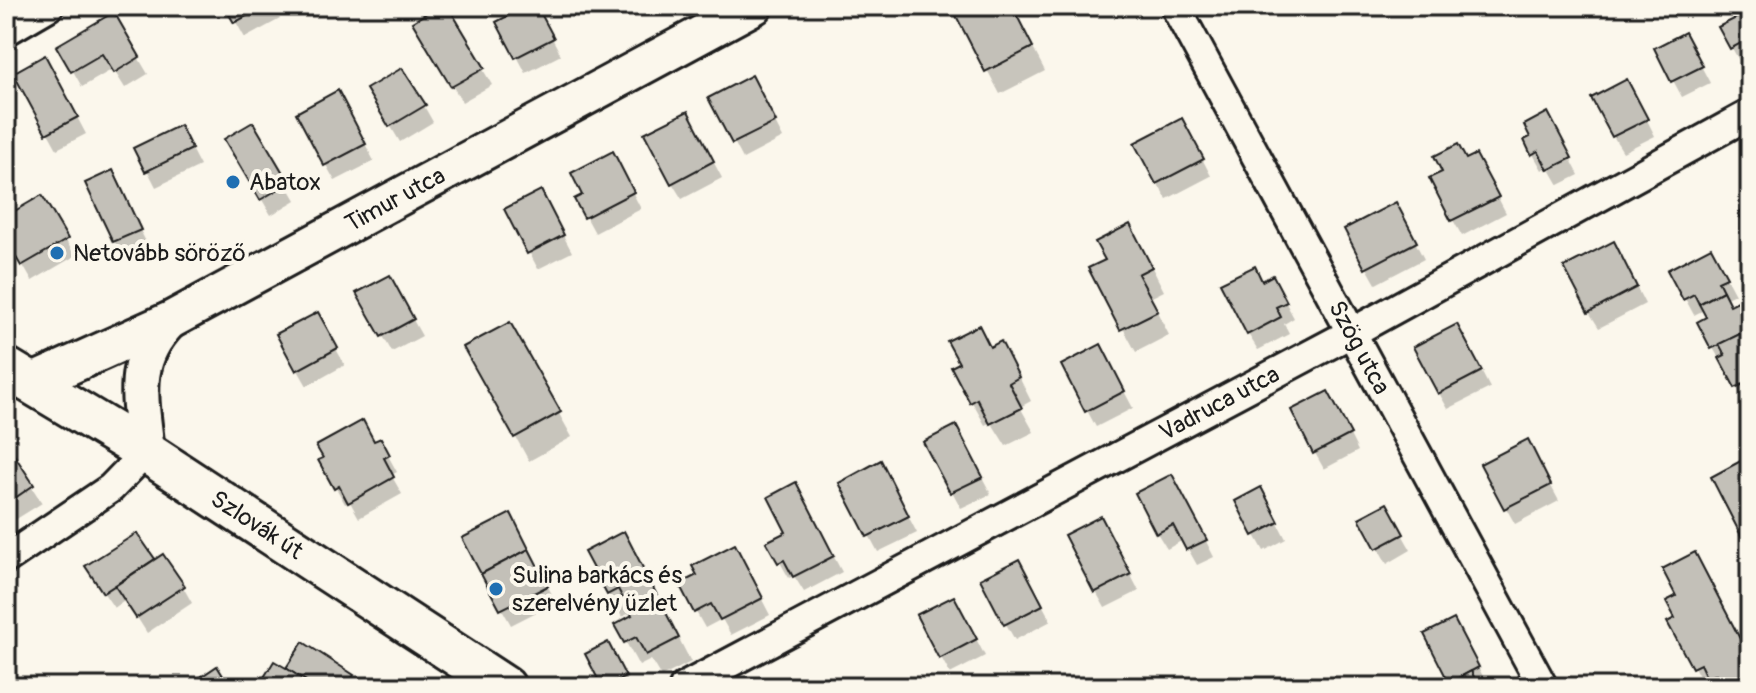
<svg xmlns="http://www.w3.org/2000/svg" width="1756" height="693" viewBox="0 0 1756 693" font-family="Pangolin,sans-serif">
	<rect width="100%" height="100%" fill="#fbf7ec"/>
	<filter id="ink" filterUnits="userSpaceOnUse"><feTurbulence type="fractalNoise" baseFrequency=".0125" numOctaves="2"/><feDisplacementMap in="SourceGraphic" scale="16" xChannelSelector="R" yChannelSelector="G"/><feConvolveMatrix kernelMatrix="1 2 1 2 8 2 1 2 1" color-interpolation-filters="sRGB"/></filter>
	<g filter="url(#ink)">
		<g fill="#0003">
			<polygon points="227,6 273,6 280,19 245,38"/>
			<polygon points="442,6 446,6 492,85 462,102 415,22"/>
			<polygon points="531,6 535,6 561,55 526,73 499,23"/>
			<polygon points="582,6 618,6 590,20"/>
			<polygon points="953,6 1011,6 1045,71 1000,94"/>
			<polygon points="1244,6 1269,6 1250,16"/>
			<polygon points="1750,13 1750,59 1741,64 1732,48"/>
			<polygon points="113,15 148,74 125,88 113,69 82,87 59,46"/>
			<polygon points="1656,49 1693,51 1710,83 1682,97"/>
			<polygon points="15,73 54,74 86,134 57,149"/>
			<polygon points="369,90 424,106 433,122 400,142"/>
			<polygon points="760,93 783,138 743,159 711,98"/>
			<polygon points="1636,98 1655,136 1623,152 1613,136"/>
			<polygon points="347,109 374,161 335,181 326,165"/>
			<polygon points="6,125 19,150 6,157"/>
			<polygon points="252,125 296,200 271,215 227,140"/>
			<polygon points="696,129 722,178 682,199 672,183"/>
			<polygon points="1556,131 1579,175 1559,185 1548,166 1542,170 1533,154"/>
			<polygon points="1191,137 1211,176 1167,199 1157,183"/>
			<polygon points="188,143 200,166 156,187 136,148"/>
			<polygon points="1466,161 1485,173 1506,213 1462,236 1453,220 1444,173"/>
			<polygon points="621,170 641,209 595,233 577,200"/>
			<polygon points="112,173 148,246 124,257 114,241"/>
			<polygon points="41,198 75,256 32,281 6,236 6,218"/>
			<polygon points="549,209 572,252 538,269 507,210"/>
			<polygon points="1404,221 1424,259 1376,284 1367,268"/>
			<polygon points="1143,250 1164,291 1150,298 1169,335 1136,352 1091,269"/>
			<polygon points="1622,259 1645,304 1599,328 1589,312"/>
			<polygon points="1720,266 1735,294 1726,298 1730,307 1750,322 1750,401 1746,403 1713,348 1704,310 1694,315 1670,271"/>
			<polygon points="389,277 422,336 392,352 359,294"/>
			<polygon points="1262,283 1281,294 1294,318 1284,324 1289,334 1258,350 1248,334"/>
			<polygon points="317,315 345,365 307,386 278,335"/>
			<polygon points="509,324 572,437 529,461 466,348"/>
			<polygon points="1466,342 1490,388 1448,409 1439,393"/>
			<polygon points="990,349 1014,367 1031,401 1020,407 1034,432 1006,446 991,422 985,425 972,402"/>
			<polygon points="1109,363 1133,408 1096,427 1063,366"/>
			<polygon points="1337,409 1358,451 1324,469 1315,453"/>
			<polygon points="380,441 397,472 391,475 402,494 359,518 350,502 345,504 321,461"/>
			<polygon points="926,443 964,443 991,494 961,508"/>
			<polygon points="10,453 42,503 10,523 6,516 6,456"/>
			<polygon points="1536,458 1559,501 1515,524 1506,508"/>
			<polygon points="889,479 917,533 878,552 841,483"/>
			<polygon points="1181,492 1214,557 1197,565 1183,540 1167,549 1157,533"/>
			<polygon points="804,501 842,572 804,592 794,576 789,578 769,543 789,533"/>
			<polygon points="1269,506 1286,539 1264,551 1255,535"/>
			<polygon points="1386,506 1411,550 1387,564 1362,519"/>
			<polygon points="519,532 556,602 511,625 502,609"/>
			<polygon points="137,535 154,562 183,587 192,603 147,633 126,600 114,608 97,583"/>
			<polygon points="1110,535 1139,591 1105,608 1096,592"/>
			<polygon points="637,557 691,662 661,677 651,660 639,666 617,626 635,616 632,612 622,617 608,594"/>
			<polygon points="743,563 770,615 731,635 722,619 705,628 696,612 700,576"/>
			<polygon points="1028,578 1051,621 1015,640 1006,624"/>
			<polygon points="963,614 985,656 950,674 919,616"/>
			<polygon points="1670,623 1750,660 1750,687 1705,687"/>
			<polygon points="1463,638 1487,684 1481,687 1446,687 1452,683"/>
			<polygon points="607,645 630,687 604,687 587,655"/>
			<polygon points="6,669 14,683 7,687 6,687"/>
			<polygon points="286,671 352,677 358,687 260,687"/>
			<polygon points="794,681 797,687 783,687"/>
		</g>
		<g fill="#c3c0b8" stroke="#1c1c1c" stroke-width="2">
			<polygon points="224,6 265,6 234,23"/>
			<polygon points="438,6 448,6 485,68 451,87 412,22"/>
			<polygon points="527,6 537,6 554,38 515,58 496,22"/>
			<polygon points="951,6 1012,6 1033,47 985,72"/>
			<polygon points="1750,11 1750,60 1741,43 1730,49 1718,27"/>
			<polygon points="114,12 140,57 114,73 102,54 71,72 56,46"/>
			<polygon points="1685,32 1703,66 1671,82 1654,48"/>
			<polygon points="45,55 78,117 46,134 13,73"/>
			<polygon points="402,68 426,105 389,127 366,89"/>
			<polygon points="752,75 776,122 732,144 708,98"/>
			<polygon points="1627,79 1648,119 1612,137 1591,98"/>
			<polygon points="338,90 366,144 324,166 296,113"/>
			<polygon points="688,111 714,161 671,184 644,133"/>
			<polygon points="1548,112 1572,158 1548,170 1538,151 1531,155 1524,140 1530,137 1524,125"/>
			<polygon points="1182,118 1204,159 1156,184 1134,143"/>
			<polygon points="253,122 289,183 260,200 224,139"/>
			<polygon points="180,125 192,149 145,172 133,148"/>
			<polygon points="1458,144 1466,159 1476,154 1499,197 1451,221 1429,178 1442,172 1434,156"/>
			<polygon points="613,151 634,192 584,218 574,199 582,195 571,173"/>
			<polygon points="113,170 141,230 113,242 85,183"/>
			<polygon points="541,190 564,235 527,254 504,209"/>
			<polygon points="42,195 68,239 21,266 6,240 6,216"/>
			<polygon points="1396,202 1417,242 1365,269 1344,229"/>
			<polygon points="1750,204 1750,228 1738,214"/>
			<polygon points="1130,224 1152,267 1138,274 1158,311 1120,330 1088,268 1105,260 1095,242"/>
			<polygon points="1614,241 1637,287 1588,313 1564,267"/>
			<polygon points="1711,247 1727,277 1718,281 1723,291 1699,304 1694,294 1683,300 1667,270"/>
			<polygon points="1255,266 1262,281 1273,275 1287,302 1276,307 1281,317 1247,335 1220,283"/>
			<polygon points="390,275 414,319 381,337 356,293"/>
			<polygon points="1723,291 1730,305 1740,300 1750,319 1750,329 1711,349 1697,322 1706,317 1699,304"/>
			<polygon points="318,312 338,348 296,371 276,334"/>
			<polygon points="510,322 561,412 514,438 463,347"/>
			<polygon points="1457,324 1482,371 1438,394 1413,347"/>
			<polygon points="979,325 990,347 1001,341 1019,377 1009,383 1022,408 990,424 977,399 970,403 951,367 959,363 947,341"/>
			<polygon points="1744,332 1750,342 1750,381 1735,388 1719,358 1725,355 1719,344"/>
			<polygon points="1101,344 1125,391 1085,412 1061,365"/>
			<polygon points="1328,391 1351,434 1313,454 1291,410"/>
			<polygon points="363,420 374,441 381,438 390,455 384,458 394,477 348,503 339,486 334,489 318,460 323,458 316,446"/>
			<polygon points="956,425 983,477 950,493 923,442"/>
			<polygon points="1528,439 1551,485 1504,509 1480,464"/>
			<polygon points="11,450 34,485 6,504 6,453"/>
			<polygon points="1750,456 1750,553 1711,477"/>
			<polygon points="881,460 909,516 867,537 839,483"/>
			<polygon points="1172,474 1207,540 1186,550 1173,525 1156,534 1135,493"/>
			<polygon points="796,482 834,556 793,577 784,560 778,563 766,542 786,532 768,497"/>
			<polygon points="1261,487 1279,522 1253,536 1235,501"/>
			<polygon points="1387,503 1404,534 1376,549 1359,518"/>
			<polygon points="511,513 529,549 481,574 462,538"/>
			<polygon points="1101,516 1131,574 1094,593 1064,535"/>
			<polygon points="624,531 679,638 646,655 636,637 624,643 614,625 632,615 618,589 607,595 584,552"/>
			<polygon points="137,533 155,559 103,593 85,566"/>
			<polygon points="735,544 763,598 720,620 711,604 694,613 679,584 697,575 692,566"/>
			<polygon points="529,549 548,586 500,610 481,574"/>
			<polygon points="1695,552 1750,658 1750,687 1723,687 1716,674 1707,679 1700,664 1692,668 1667,622 1675,618 1666,601 1676,596 1662,569"/>
			<polygon points="163,554 185,586 136,618 115,586"/>
			<polygon points="1019,559 1043,605 1004,625 980,579"/>
			<polygon points="954,596 977,639 939,659 916,615"/>
			<polygon points="1454,619 1479,667 1449,683 1424,634"/>
			<polygon points="303,642 354,675 346,687 315,687 286,668"/>
			<polygon points="608,642 626,677 602,687 585,654"/>
			<polygon points="274,661 286,668 315,687 258,687"/>
			<polygon points="217,666 230,687 186,687"/>
			<polygon points="1471,671 1479,687 1441,687 1449,683"/>
		</g>
		<g fill="none" stroke-linecap="round" stroke-linejoin="round">
			<defs>
				<g id="minor">
					<path id="s1" d="M1175,6L1543,687"/>
					<polyline points="6,31 49,6"/>
					<polyline points="6,559 111,488 146,452"/>
					<path id="s2" d="M684,687L1353,332L1750,114"/>
				</g>
				<g id="tertiary">
					<path id="s3" d="M31,383L169,321L754,6"/>
					<path d="M146,452C141,400 129,363 168,322"/>
				</g>
				<g id="secondary">
					<path id="s4" d="M6,368L146,452L505,687"/>
				</g>
			</defs>
			<use href="#minor" stroke="#1c1c1c" stroke-width="34"/>
			<use href="#tertiary" stroke="#1c1c1c" stroke-width="42"/>
			<use href="#secondary" stroke="#1c1c1c" stroke-width="46"/>
			<use href="#minor" stroke="#fbf7ec" stroke-width="28"/>
			<use href="#tertiary" stroke="#fbf7ec" stroke-width="36"/>
			<use href="#secondary" stroke="#fbf7ec" stroke-width="40"/>
		</g>
	</g>
	<g fill="#1f6fb2" stroke="#fbf7ec" stroke-width="3">
		<circle cx="233" cy="182" r="8"/>
		<circle cx="57" cy="253" r="8"/>
		<circle cx="496" cy="589" r="8"/>
	</g>
	<g text-anchor="middle" dominant-baseline="central" stroke-width="8" stroke-linejoin="round" paint-order="stroke">
		<g font-size="24" fill="#1c1c1c" stroke="#fbf7ec" text-anchor="start">
			<text x="249" y="182">Abatox</text>
			<text x="73" y="253">Netovább söröző</text>
			<text x="512" y="575">Sulina barkács és<tspan x="512" dy="28">szerelvény üzlet</tspan></text>
		</g>
		<g font-size="24" fill="#1c1c1c" stroke="#fbf7ec">
			<text stroke="none"><textPath href="#s3" startOffset="408">Timur utca</textPath></text>
			<text stroke="none"><textPath href="#s1" startOffset="388">Szög utca</textPath></text>
			<text stroke="none"><textPath href="#s2" startOffset="606">Vadruca utca</textPath></text>
			<text stroke="none"><textPath href="#s4" startOffset="296">Szlovák út</textPath></text>
		</g>
	</g>
	<rect width="1756" height="693" fill="none" stroke="#fbf7ec" stroke-width="32"/>
	<rect x="16" y="16" width="1724" height="661" fill="none" stroke="#1c1c1c" stroke-width="3" filter="url(#ink)"/>
</svg>
